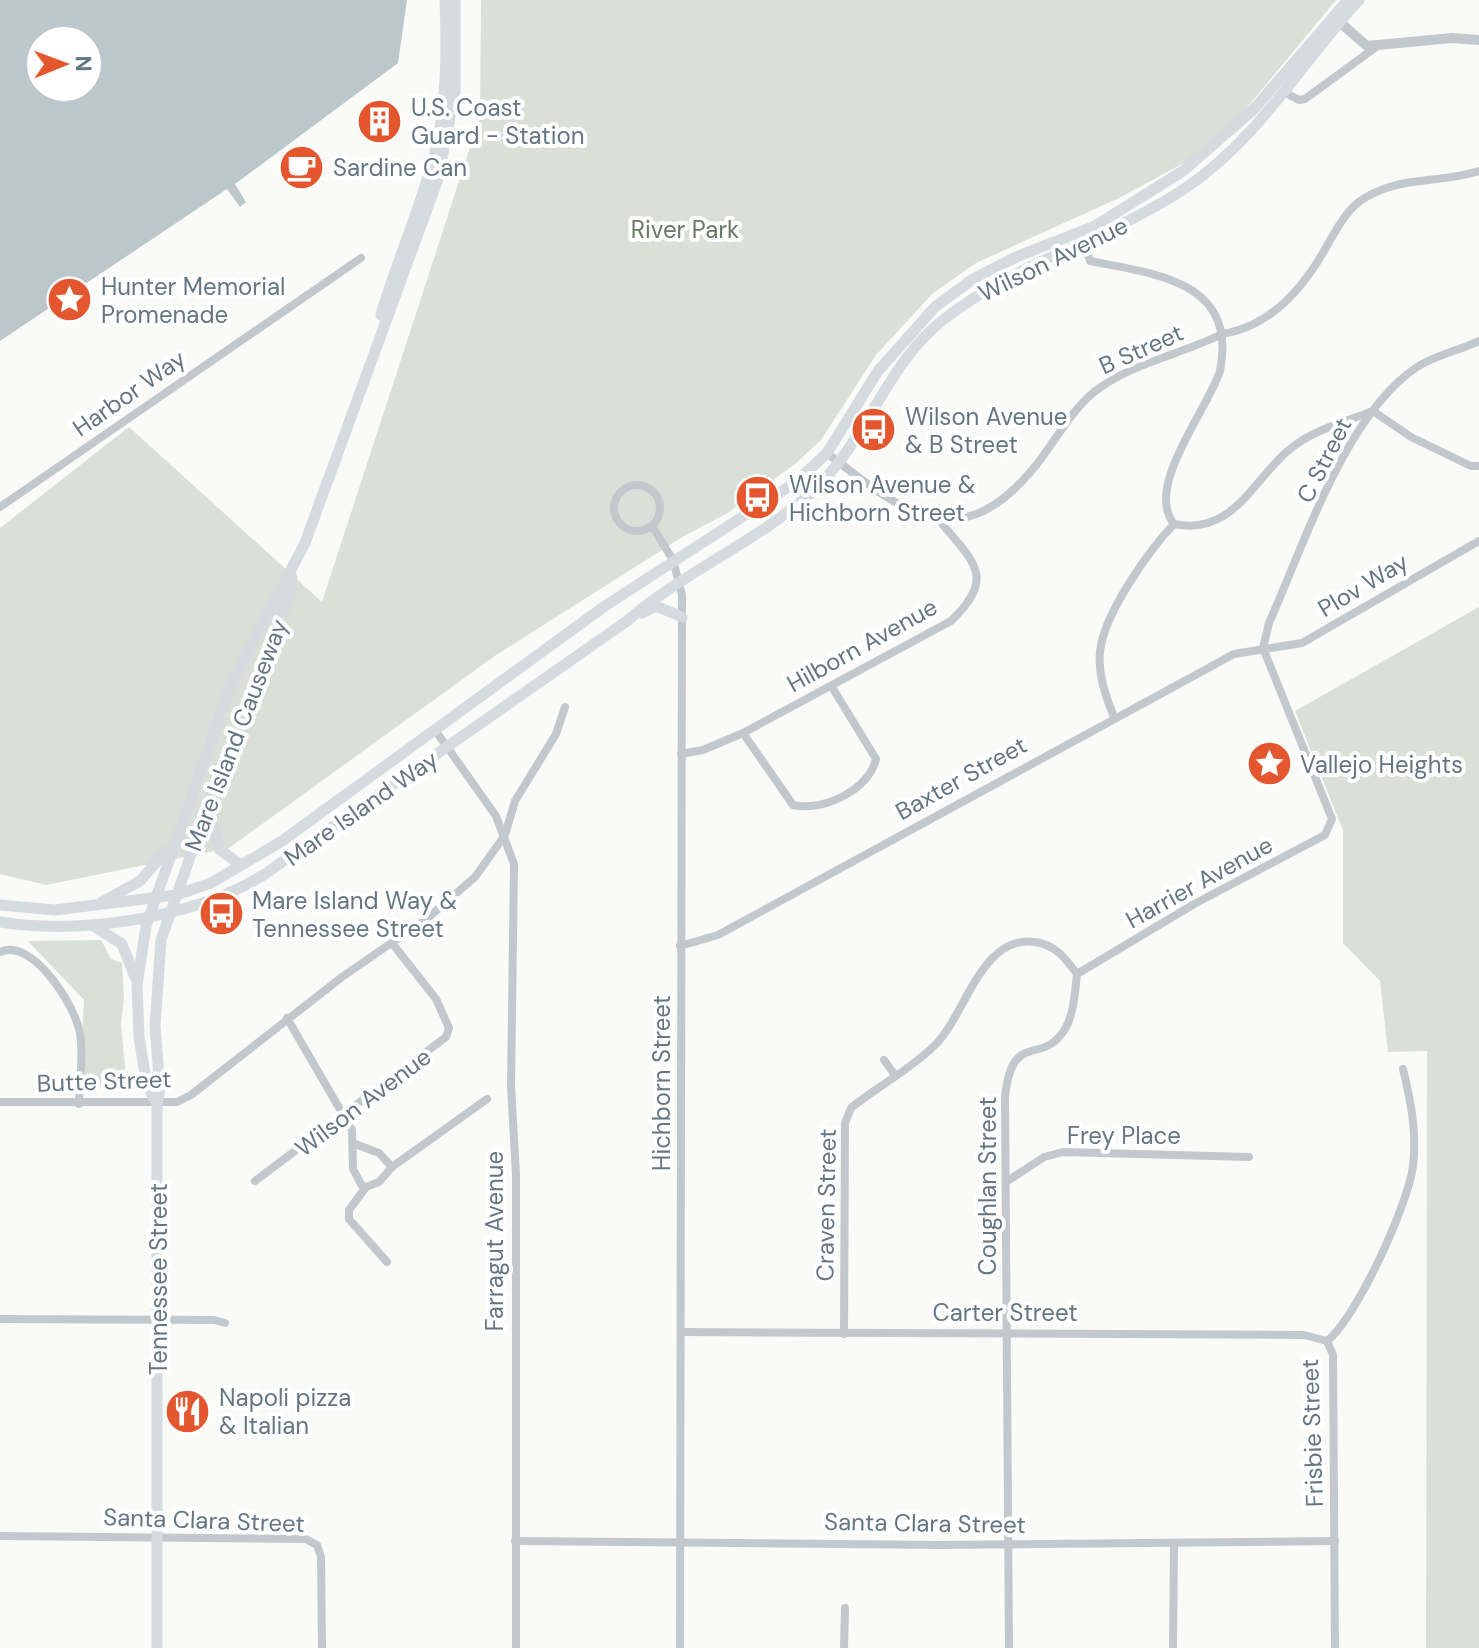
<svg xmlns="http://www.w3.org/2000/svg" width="1479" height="1648" viewBox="0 0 1479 1648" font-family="'DM Sans',sans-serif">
	<rect width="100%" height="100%" fill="#fafaf8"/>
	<g fill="#dadfd7">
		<polygon points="481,0 1336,0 1240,116 1191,159 1119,198 976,263 932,294 876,355 821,440 795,464 726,514 684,536 496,655 229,848 46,885 0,874 0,528 129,427 322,602 480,117"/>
		<polygon points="1479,607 1479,1648 1426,1648 1427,1051 1388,1052 1380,981 1343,943 1343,830 1295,711"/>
		<polygon points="101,940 111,959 122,963 124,998 121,1024 126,1078 119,1086 80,1087 84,1000 28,941"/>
	</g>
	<path fill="#bbc7cb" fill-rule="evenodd" d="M0,0H407L398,63L235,184L246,202L240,207L227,189L0,341ZM40,40H88V88H40Z"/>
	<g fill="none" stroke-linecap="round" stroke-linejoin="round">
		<g stroke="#c3c8cc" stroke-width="8">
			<polyline points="1286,93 1299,100 1305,99 1376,47"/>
			<path d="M1082,238L1090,261C1156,274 1238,281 1220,371C1207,411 1144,487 1174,524C1237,537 1254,473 1298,443C1320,428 1348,421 1373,411"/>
			<polyline points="1373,411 1411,437 1471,466 1479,466"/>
			<path d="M827,453C906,515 961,559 1037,464C1056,440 1070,412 1094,392C1131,363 1180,355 1222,334C1269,327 1301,291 1324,251C1334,234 1344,213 1360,201C1397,175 1438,184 1479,171"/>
			<circle cx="637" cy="508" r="23"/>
			<polyline points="0,507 361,258"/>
			<polyline points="652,526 673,560 682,595 680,1648"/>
			<path d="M1263,648L1269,623C1304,545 1345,415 1417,367C1435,355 1460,350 1479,341"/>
			<path d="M1114,717C1105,695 1096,669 1101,645C1108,609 1149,550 1174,524"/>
			<polyline points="435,730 496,816 514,864 511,1086 516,1174 516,1648"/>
			<path d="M743,733L793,805C823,812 869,790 876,759L832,687"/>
			<path d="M681,754L703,750L743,733L951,621C998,576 972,561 939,520"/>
			<polyline points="680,946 718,935 1234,654 1302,643 1479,541"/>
			<path d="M0,952C32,937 76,1006 80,1034C84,1056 79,1082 79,1104"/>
			<polyline points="1077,974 1196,903 1325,835 1332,819 1263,648"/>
			<polyline points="287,1018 352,1130 353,1169 362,1186 366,1187"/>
			<polyline points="884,1060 895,1075"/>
			<polyline points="0,1102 177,1102 191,1095 342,977 429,917 475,877 505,835 515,801 556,734 565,707"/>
			<polyline points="355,1144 379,1153 392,1167"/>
			<polyline points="255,1181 446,1037 449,1028 436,999 392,943"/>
			<polyline points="1006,1182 1044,1157 1063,1152 1249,1157"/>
			<polyline points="366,1187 379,1182 392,1167 487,1099"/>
			<polyline points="366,1187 349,1210 349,1219 387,1262"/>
			<polyline points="0,1319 214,1320 225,1323"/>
			<polyline points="681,1332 1304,1335 1327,1341"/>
			<path d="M844,1334L845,1123L851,1108C878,1086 910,1070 935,1045C966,1015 981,934 1035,942C1056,945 1065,958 1077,974C1075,991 1074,1014 1065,1029C1042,1067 1012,1029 1005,1097L1009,1648"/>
			<polyline points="1327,1341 1333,1355 1335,1648"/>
			<path d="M1327,1341C1357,1317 1408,1205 1413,1166C1417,1132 1411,1102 1403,1069"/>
			<polyline points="0,1536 306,1539 317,1545 321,1557 322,1648"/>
			<polyline points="515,1541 940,1545 1335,1541"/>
			<polyline points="844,1648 845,1608"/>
			<polyline points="1173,1648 1174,1544"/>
		</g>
		<polyline stroke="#c3c8cc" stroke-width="10" points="1336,19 1367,46 1452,38 1479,40"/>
		<g stroke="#d6dbdf" stroke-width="11">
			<path d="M381,315C397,260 421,207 435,152C447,101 447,52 445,0"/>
			<polyline points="642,613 656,606 682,617"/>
			<polyline points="213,801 212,820 219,849 241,865"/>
			<polyline points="102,902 140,881 166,851"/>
			<polyline points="0,905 55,910 176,895 211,883 282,841 605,606 796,482 827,453 878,371 935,307 973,279 1016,257 1095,226 1183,171 1253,110 1348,0"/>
			<path d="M0,922C80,935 196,918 265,874L627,621C686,569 764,540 820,484C869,435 887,364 943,320C1016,262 1110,239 1187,187C1260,137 1301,63 1359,0"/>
			<polyline points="92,925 122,944 135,977"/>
			<polyline points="157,1103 147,1086 139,1037 137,985 146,926 232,682 305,543 438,179 455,91 455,0"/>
			<polyline points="157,1648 157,1103 160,1089 155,1026 161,940 214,789 290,594 292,577"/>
		</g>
	</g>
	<defs>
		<symbol id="building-disc" viewBox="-11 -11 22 22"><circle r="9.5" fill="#e4572e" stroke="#fff"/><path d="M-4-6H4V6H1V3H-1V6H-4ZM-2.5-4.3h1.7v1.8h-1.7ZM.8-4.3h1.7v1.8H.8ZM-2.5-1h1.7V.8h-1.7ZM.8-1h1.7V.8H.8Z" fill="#fff"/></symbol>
		<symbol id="cafe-disc" viewBox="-11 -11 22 22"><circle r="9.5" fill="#e4572e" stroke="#fff"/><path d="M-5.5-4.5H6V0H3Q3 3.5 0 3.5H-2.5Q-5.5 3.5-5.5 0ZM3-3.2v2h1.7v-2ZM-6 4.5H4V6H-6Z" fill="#fff"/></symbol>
		<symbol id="sight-disc" viewBox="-11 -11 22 22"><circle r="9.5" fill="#e4572e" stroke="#fff"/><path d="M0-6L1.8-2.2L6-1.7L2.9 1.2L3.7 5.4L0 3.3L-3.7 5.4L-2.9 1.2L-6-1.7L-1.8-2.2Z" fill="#fff"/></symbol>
		<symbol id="bus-disc" viewBox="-11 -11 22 22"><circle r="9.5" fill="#e4572e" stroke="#fff"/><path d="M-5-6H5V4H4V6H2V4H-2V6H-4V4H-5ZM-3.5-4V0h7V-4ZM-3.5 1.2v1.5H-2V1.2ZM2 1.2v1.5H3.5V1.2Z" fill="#fff"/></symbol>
		<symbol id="restaurant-disc" viewBox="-11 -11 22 22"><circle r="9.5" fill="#e4572e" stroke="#fff"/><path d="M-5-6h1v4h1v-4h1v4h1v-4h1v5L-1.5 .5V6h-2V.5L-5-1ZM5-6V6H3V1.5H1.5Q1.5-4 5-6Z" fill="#fff"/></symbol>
	</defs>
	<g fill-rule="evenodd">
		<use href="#building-disc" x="354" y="96" width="51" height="51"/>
		<use href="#cafe-disc" x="276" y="142" width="51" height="51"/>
		<use href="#sight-disc" x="44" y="274" width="51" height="51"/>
		<use href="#bus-disc" x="848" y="404" width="51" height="51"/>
		<use href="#bus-disc" x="732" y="472" width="51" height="51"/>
		<use href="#sight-disc" x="1244" y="738" width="51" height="51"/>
		<use href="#bus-disc" x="196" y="888" width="51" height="51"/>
		<use href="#restaurant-disc" x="162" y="1386" width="51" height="51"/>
	</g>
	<g text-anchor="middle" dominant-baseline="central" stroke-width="8" stroke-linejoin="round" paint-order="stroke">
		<g font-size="24" fill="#657683" stroke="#fff" text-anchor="start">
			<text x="411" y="107">U.S. Coast<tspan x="411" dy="28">Guard - Station</tspan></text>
			<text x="333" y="167">Sardine Can</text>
			<text x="101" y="286">Hunter Memorial<tspan x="101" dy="28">Promenade</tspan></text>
			<text x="905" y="416">Wilson Avenue<tspan x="905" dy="28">&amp; B Street</tspan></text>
			<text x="789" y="484">Wilson Avenue &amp;<tspan x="789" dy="28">Hichborn Street</tspan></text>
			<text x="1300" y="764">Vallejo Heights</text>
			<text x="252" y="900">Mare Island Way &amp;<tspan x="252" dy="28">Tennessee Street</tspan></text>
			<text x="219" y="1397">Napoli pizza<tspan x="219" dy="28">&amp; Italian</tspan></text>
		</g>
		<g font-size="24" fill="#687a64" stroke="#fff">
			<text x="685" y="229">River Park</text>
		</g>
		<g font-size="24" fill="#657683" stroke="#fff">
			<text transform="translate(1053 259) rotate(-26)">Wilson Avenue</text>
			<text transform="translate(1141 349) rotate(-24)">B Street</text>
			<text transform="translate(129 393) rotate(-35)">Harbor Way</text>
			<text transform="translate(1324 460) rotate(-63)">C Street</text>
			<text transform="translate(1363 585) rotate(-31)">Plov Way</text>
			<text transform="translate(862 645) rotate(-29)">Hilborn Avenue</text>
			<text transform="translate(236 735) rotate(-69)">Mare Island Causeway</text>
			<text transform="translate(961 778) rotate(-29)">Baxter Street</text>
			<text transform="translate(361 808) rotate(-35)">Mare Island Way</text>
			<text transform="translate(1199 882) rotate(-29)">Harrier Avenue</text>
			<text transform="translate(104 1081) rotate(-2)">Butte Street</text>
			<text transform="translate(661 1083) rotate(-90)">Hichborn Street</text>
			<text transform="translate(363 1102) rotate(-37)">Wilson Avenue</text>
			<text x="1124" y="1135">Frey Place</text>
			<text transform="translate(987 1186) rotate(-90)">Coughlan Street</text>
			<text transform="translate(826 1205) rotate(-89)">Craven Street</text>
			<text transform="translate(494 1241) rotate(-90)">Farragut Avenue</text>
			<text transform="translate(158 1279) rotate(-90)">Tennessee Street</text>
			<text x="1005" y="1312">Carter Street</text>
			<text transform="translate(1312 1433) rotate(-92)">Frisbie Street</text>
			<text transform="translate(204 1520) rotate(2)">Santa Clara Street</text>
			<text transform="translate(925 1523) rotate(1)">Santa Clara Street</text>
		</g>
	</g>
	<g transform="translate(64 64) rotate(89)"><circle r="38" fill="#ffffff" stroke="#c1c8cd" stroke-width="2"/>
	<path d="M0-6L14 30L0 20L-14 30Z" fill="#e4572e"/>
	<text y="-12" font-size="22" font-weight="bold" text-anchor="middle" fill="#657683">N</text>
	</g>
</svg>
